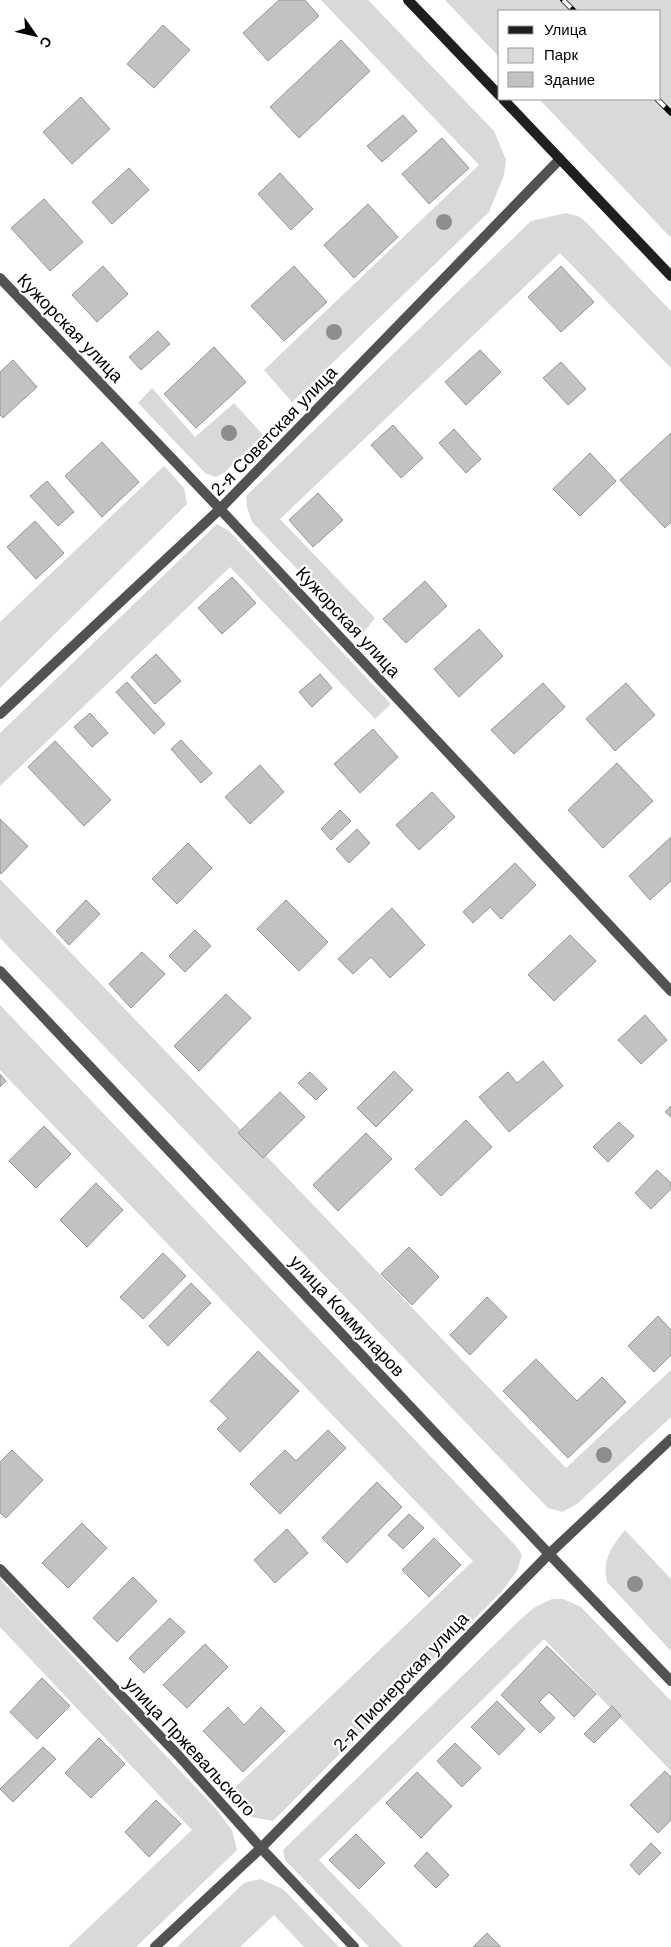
<svg xmlns="http://www.w3.org/2000/svg" width="671" height="1947" viewBox="0 0 671 1947" font-family="Helvetica,sans-serif">
	<rect width="100%" height="100%" fill="#fff"/>
	<g fill="#d9d9d9">
		<polygon points="321,0 368,0 494,131 506,160 504,175 489,212 292,402 264,370 479,165"/>
		<polygon points="445,0 671,0 671,238 539,99 660,99 660,11 500,11 500,58"/>
		<polygon points="566,213 580,217 588,224 671,311 671,368 560,253 280,519 375,618 361,636 252,522 247,507 246,496 531,221"/>
		<polygon points="152,388 195,437 234,403 263,435 225,472 216,477 205,473 138,403"/>
		<polygon points="164,466 184,488 187,504 0,688 0,622"/>
		<polygon points="217,524 229,531 391,704 375,719 230,567 0,786 0,733"/>
		<polygon points="0,879 566,1468 671,1370 671,1417 577,1504 562,1512 548,1508 0,938"/>
		<polygon points="0,1005 515,1545 522,1555 517,1571 502,1591 273,1821 251,1817 225,1797 473,1561 0,1070"/>
		<path d="M625,1530L671,1579V1651L607,1582C602,1560 611,1547 625,1530Z"/>
		<polygon points="0,1579 215,1808 232,1830 237,1850 136,1947 68,1947 192,1830 0,1627"/>
		<polygon points="552,1599 563,1599 581,1607 671,1701 671,1771 544,1639 319,1860 403,1947 369,1947 285,1860 283,1850 523,1617 535,1607"/>
		<polygon points="260,1879 283,1889 339,1947 304,1947 274,1915 240,1947 177,1947 244,1883"/>
	</g>
	<g fill="#c2c2c2" stroke="#969696">
		<polygon points="279,0 305,0 319,16 268,61 243,33"/>
		<polygon points="163,25 190,50 154,88 127,64"/>
		<polygon points="341,40 370,71 299,138 270,107"/>
		<polygon points="81,97 110,129 72,164 43,132"/>
		<polygon points="403,115 417,131 382,162 367,146"/>
		<polygon points="442,138 469,168 429,204 402,174"/>
		<polygon points="129,168 149,190 112,224 92,202"/>
		<polygon points="280,173 313,209 291,230 258,194"/>
		<polygon points="44,199 83,242 50,271 11,228"/>
		<polygon points="368,204 398,237 354,278 324,245"/>
		<polygon points="103,266 128,294 97,322 72,295"/>
		<polygon points="294,266 327,302 284,341 251,306"/>
		<polygon points="561,266 594,302 561,332 528,297"/>
		<polygon points="158,331 170,344 141,370 129,357"/>
		<polygon points="214,347 246,382 196,428 164,394"/>
		<polygon points="480,350 501,372 466,405 445,382"/>
		<polygon points="13,360 37,387 3,418 0,415 0,372"/>
		<polygon points="561,362 586,389 568,405 543,378"/>
		<polygon points="393,425 423,458 401,478 371,445"/>
		<polygon points="454,429 481,459 466,473 439,443"/>
		<polygon points="671,433 671,522 665,528 620,480"/>
		<polygon points="102,442 139,482 102,517 65,476"/>
		<polygon points="590,453 616,481 580,516 553,489"/>
		<polygon points="47,481 74,512 58,526 30,496"/>
		<polygon points="318,493 343,520 313,547 289,520"/>
		<polygon points="35,521 64,553 36,579 7,547"/>
		<polygon points="232,577 256,603 222,634 198,608"/>
		<polygon points="425,581 447,606 406,643 383,619"/>
		<polygon points="479,629 503,656 459,697 434,669"/>
		<polygon points="156,654 181,681 155,704 131,677"/>
		<polygon points="320,674 332,688 312,707 299,692"/>
		<polygon points="127,682 165,724 154,734 116,692"/>
		<polygon points="543,683 565,707 514,754 491,730"/>
		<polygon points="626,683 655,715 615,751 586,719"/>
		<polygon points="90,713 108,733 92,747 74,727"/>
		<polygon points="373,729 398,757 360,793 334,764"/>
		<polygon points="181,740 212,773 201,783 171,749"/>
		<polygon points="55,741 111,800 84,826 28,767"/>
		<polygon points="617,763 653,801 603,848 568,810"/>
		<polygon points="260,765 284,792 250,824 225,797"/>
		<polygon points="432,792 455,817 419,850 396,825"/>
		<polygon points="340,810 351,821 331,840 321,829"/>
		<polygon points="0,819 28,846 1,874 0,872"/>
		<polygon points="357,829 370,843 349,863 336,849"/>
		<polygon points="671,837 671,881 650,900 629,876"/>
		<polygon points="188,843 212,868 177,904 152,879"/>
		<polygon points="515,863 536,885 501,919 490,907 473,923 463,912"/>
		<polygon points="86,900 100,914 69,945 56,931"/>
		<polygon points="286,900 328,942 299,971 257,929"/>
		<polygon points="392,908 425,945 390,978 371,957 353,974 338,959"/>
		<polygon points="195,930 211,946 185,972 169,956"/>
		<polygon points="570,935 596,961 554,1001 528,975"/>
		<polygon points="142,952 165,974 131,1008 109,984"/>
		<polygon points="226,994 251,1018 199,1071 174,1046"/>
		<polygon points="645,1015 667,1040 641,1064 618,1040"/>
		<polygon points="543,1061 563,1086 509,1132 479,1097 508,1072 517,1083"/>
		<polygon points="394,1071 413,1090 376,1127 357,1108"/>
		<polygon points="310,1072 327,1089 316,1100 298,1083"/>
		<polygon points="0,1074 6,1081 0,1087"/>
		<polygon points="280,1092 305,1117 263,1158 238,1133"/>
		<polygon points="671,1106 671,1117 665,1112"/>
		<polygon points="466,1120 492,1147 441,1196 415,1169"/>
		<polygon points="619,1122 634,1136 608,1162 593,1147"/>
		<polygon points="44,1126 71,1154 36,1188 9,1161"/>
		<polygon points="366,1133 392,1159 338,1211 313,1185"/>
		<polygon points="657,1170 671,1183 671,1189 651,1209 635,1193"/>
		<polygon points="96,1183 123,1210 87,1247 60,1220"/>
		<polygon points="409,1247 439,1277 412,1305 381,1274"/>
		<polygon points="163,1253 186,1276 143,1319 120,1297"/>
		<polygon points="191,1283 211,1303 168,1346 149,1326"/>
		<polygon points="487,1297 507,1317 470,1355 450,1335"/>
		<polygon points="658,1316 671,1330 671,1355 654,1372 628,1346"/>
		<polygon points="258,1351 299,1391 240,1452 217,1429 228,1418 210,1401"/>
		<polygon points="536,1359 577,1401 602,1377 626,1402 568,1458 503,1391"/>
		<polygon points="328,1430 346,1448 280,1514 250,1484 285,1450 296,1461"/>
		<polygon points="12,1450 43,1480 6,1518 0,1513 0,1462"/>
		<polygon points="377,1482 402,1507 347,1563 322,1538"/>
		<polygon points="409,1514 424,1528 403,1549 388,1535"/>
		<polygon points="82,1523 107,1548 68,1588 42,1563"/>
		<polygon points="287,1529 308,1553 275,1583 254,1560"/>
		<polygon points="434,1538 461,1565 429,1597 402,1570"/>
		<polygon points="133,1577 157,1601 117,1642 93,1618"/>
		<polygon points="170,1618 185,1632 144,1673 129,1658"/>
		<polygon points="205,1644 228,1667 187,1708 163,1685"/>
		<polygon points="547,1646 596,1694 574,1717 549,1692 539,1702 555,1718 540,1733 501,1695"/>
		<polygon points="42,1678 70,1706 37,1739 10,1712"/>
		<polygon points="497,1701 525,1729 499,1755 471,1727"/>
		<polygon points="612,1706 621,1716 594,1743 584,1734"/>
		<polygon points="228,1707 244,1725 261,1707 285,1731 243,1772 203,1731"/>
		<polygon points="99,1738 125,1764 91,1798 65,1773"/>
		<polygon points="455,1743 481,1768 462,1787 437,1761"/>
		<polygon points="43,1747 56,1759 13,1802 0,1789"/>
		<polygon points="665,1771 671,1777 671,1820 658,1833 630,1805"/>
		<polygon points="417,1772 452,1806 421,1838 386,1803"/>
		<polygon points="156,1800 181,1824 149,1857 125,1832"/>
		<polygon points="356,1834 385,1863 359,1889 329,1860"/>
		<polygon points="651,1843 661,1853 639,1875 630,1865"/>
		<polygon points="427,1852 449,1875 436,1888 414,1866"/>
		<polygon points="487,1933 501,1947 473,1947"/>
	</g>
	<g fill="none" stroke-linecap="round" stroke-linejoin="round">
		<g stroke="#525252" stroke-width="10">
			<polyline points="0,278 220,509 671,991"/>
			<polyline points="0,714 220,509 560,159"/>
			<polyline points="0,971 549,1554 671,1681"/>
			<polyline points="0,1569 178,1755 261,1848 354,1947"/>
			<polyline points="155,1947 261,1848 549,1554 671,1439"/>
		</g>
		<g stroke="#1f1f1f" stroke-width="10">
			<polyline points="408,0 500,96"/>
			<polyline points="503,99 671,276"/>
		</g>
		<defs>
			<g id="rail">
				<polyline points="563,0 574,11"/>
				<polyline points="657,99 671,113"/>
			</g>
		</defs>
		<use href="#rail" stroke="#000" stroke-width="5.5"/>
		<use href="#rail" stroke="#fff" stroke-width="4" stroke-dasharray="11" stroke-linecap="butt"/>
	</g>
	<g fill="#8d8d8d">
		<circle cx="444" cy="222" r="8"/>
		<circle cx="334" cy="332" r="8"/>
		<circle cx="229" cy="433" r="8"/>
		<circle cx="604" cy="1455" r="8"/>
		<circle cx="635" cy="1584" r="8"/>
	</g>
	<g text-anchor="middle" dominant-baseline="central" stroke-width="4.5" stroke-linejoin="round" paint-order="stroke">
		<g font-size="18" fill="#000" stroke="#fff">
			<text transform="translate(70 328) rotate(46)">Кужорская улица</text>
			<text transform="translate(274 431) rotate(-46)">2-я Советская улица</text>
			<text transform="translate(348 622) rotate(47)">Кужорская улица</text>
			<text transform="translate(347 1316) rotate(47)">улица Коммунаров</text>
			<text transform="translate(401 1682) rotate(-46)">2-я Пионерская улица</text>
			<text transform="translate(190 1747) rotate(47)">улица Пржевальского</text>
		</g>
	</g>
	<rect x="498" y="10" width="162" height="90" fill="#ffffff" stroke="#999999"/>
	<rect x="508" y="26" width="25" height="8" fill="#1f1f1f" stroke="#999999"/>
	<text x="544" y="35" font-size="15" fill="#000000">Улица</text>
	<rect x="508" y="48" width="25" height="15" fill="#d9d9d9" stroke="#999999"/>
	<text x="544" y="60" font-size="15" fill="#000000">Парк</text>
	<rect x="508" y="72" width="25" height="15" fill="#c2c2c2" stroke="#999999"/>
	<text x="544" y="85" font-size="15" fill="#000000">Здание</text>
	<g transform="translate(35 35) rotate(124)" stroke="#ffffff" stroke-width="4" paint-order="stroke">
	<path d="M0-4L9 19L0 12L-9 19Z" fill="#000000"/>
	<text y="-8" font-size="14" font-weight="bold" text-anchor="middle" fill="#000000">С</text>
	</g>
</svg>
